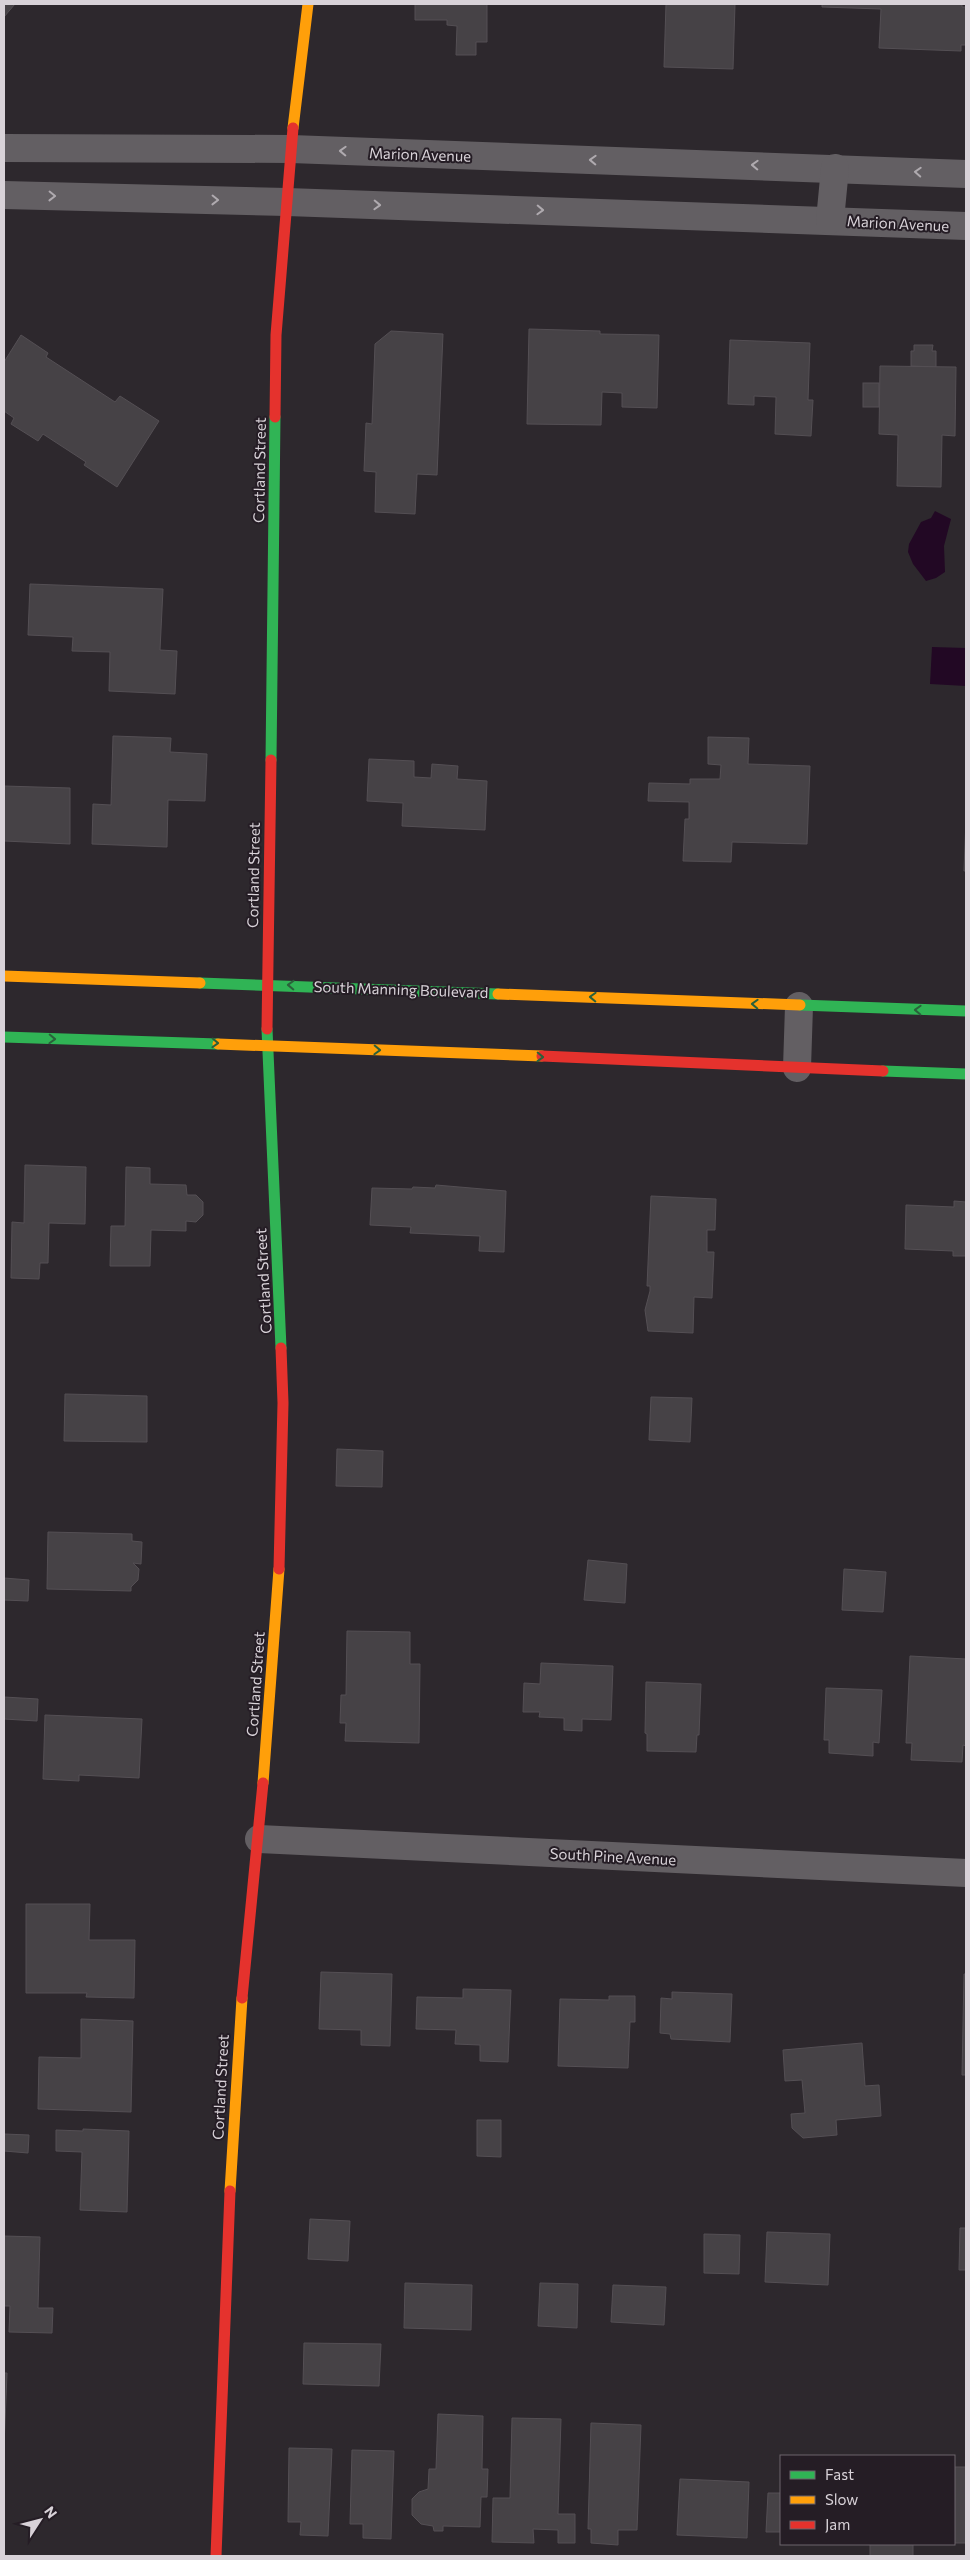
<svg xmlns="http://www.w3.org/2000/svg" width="970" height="2560" viewBox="0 0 970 2560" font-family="Commissioner,sans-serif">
	<rect width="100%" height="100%" fill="#2d282d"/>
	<g fill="#220824">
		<polygon points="935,511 951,519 944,546 945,572 936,578 926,581 913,564 908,552 909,544 921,522 931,518"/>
		<polygon points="932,647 966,648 966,686 930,684"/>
	</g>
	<g fill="#464246" stroke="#544f54">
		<polygon points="4,4 15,4 4,17"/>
		<polygon points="415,4 487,4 487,42 476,42 476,55 456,55 457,26 447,25 447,20 415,20"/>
		<polygon points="666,4 735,4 733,69 664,67"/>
		<polygon points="822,4 962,4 962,7 966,7 966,45 961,45 961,51 879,48 881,9 822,7"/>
		<polygon points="529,329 600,331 600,334 659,335 657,408 622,407 622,393 602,392 601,425 527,424"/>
		<polygon points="391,331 443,334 437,475 417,474 415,514 375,512 376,472 364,471 366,423 372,424 375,344"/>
		<polygon points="21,335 48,353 46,357 115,402 120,396 159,421 117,487 84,465 86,462 43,434 38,441 11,424 14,418 4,411 4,362"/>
		<polygon points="730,340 810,343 808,400 813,400 811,436 775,434 776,397 754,396 754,405 728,404"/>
		<polygon points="914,345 933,345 932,351 936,351 936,367 911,366 911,351 914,351"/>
		<polygon points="880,366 956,367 955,436 942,435 941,487 897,486 898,435 879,434"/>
		<rect x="863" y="383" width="16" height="24"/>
		<polygon points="30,584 163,589 160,650 177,651 175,694 109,691 110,652 72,651 73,637 28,635"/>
		<polygon points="113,736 171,738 170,752 207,754 205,801 168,800 167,847 92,844 93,804 111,805"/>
		<polygon points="708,737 749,738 748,764 810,766 807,844 732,842 731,862 683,861 685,819 689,819 689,802 648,801 649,783 690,784 690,779 720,779 721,765 708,764"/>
		<polygon points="369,759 414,761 414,777 431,778 432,764 458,766 457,779 487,781 485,830 402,826 403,803 367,801"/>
		<polygon points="4,786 70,788 70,844 4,841"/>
		<polygon points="966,819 966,871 964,871"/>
		<polygon points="25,1165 86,1167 85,1224 49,1223 48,1263 40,1263 39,1279 11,1278 12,1222 24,1223"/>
		<polygon points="126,1167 150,1168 150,1184 186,1185 187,1195 196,1195 203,1202 203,1215 196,1222 186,1221 186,1231 151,1230 150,1266 110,1266 111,1226 125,1226"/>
		<polygon points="436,1185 506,1191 504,1252 479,1251 480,1236 410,1233 411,1227 370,1225 372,1188 412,1189 413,1187 435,1188"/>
		<polygon points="651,1196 716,1199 715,1230 707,1230 707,1252 714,1252 712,1298 694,1297 693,1333 648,1331 645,1310 650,1291 650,1286 647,1286"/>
		<polygon points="954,1201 966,1202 966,1256 953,1256 953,1251 905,1249 906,1205 954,1207"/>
		<polygon points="65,1394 147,1396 147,1442 64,1441"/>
		<polygon points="651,1397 692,1398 690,1442 649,1440"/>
		<polygon points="337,1449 383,1451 382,1487 336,1486"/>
		<polygon points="48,1532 132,1534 132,1541 142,1542 141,1564 133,1563 139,1569 138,1580 131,1587 131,1591 47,1589"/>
		<polygon points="588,1560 627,1564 625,1603 584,1600"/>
		<polygon points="844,1569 886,1572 883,1612 842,1610"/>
		<polygon points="4,1578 29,1580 28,1601 4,1600"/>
		<polygon points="347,1631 410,1632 410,1664 420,1664 419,1743 345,1741 346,1723 340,1723 341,1695 346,1695"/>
		<polygon points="910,1656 966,1659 966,1746 963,1745 962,1762 911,1760 912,1743 906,1743"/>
		<polygon points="541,1663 613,1666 611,1720 582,1719 582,1731 564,1730 564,1718 539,1717 540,1712 523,1712 524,1683 540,1684"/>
		<polygon points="646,1682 701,1684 699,1735 697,1735 696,1752 647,1751 647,1734 645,1733"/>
		<polygon points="826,1688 882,1690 879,1743 873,1742 873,1756 829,1753 829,1740 824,1740"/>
		<polygon points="4,1697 38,1699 37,1721 4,1719"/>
		<polygon points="45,1715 142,1719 139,1778 79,1775 79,1781 43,1779"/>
		<polygon points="26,1904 90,1904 89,1940 135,1940 134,1998 86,1997 87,1993 26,1993"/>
		<polygon points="321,1972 392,1974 390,2046 361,2045 361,2030 319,2029"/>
		<polygon points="964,1974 966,1974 966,2075 962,2075"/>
		<polygon points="463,1989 511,1990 508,2062 480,2061 480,2045 455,2044 456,2030 416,2029 417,1997 463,1998"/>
		<polygon points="672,1992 732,1994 730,2042 671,2039 670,2034 660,2033 661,1998 672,1999"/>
		<polygon points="609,1996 635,1996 635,2022 630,2022 628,2068 558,2066 560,1999 609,2000"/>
		<polygon points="81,2019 133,2021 131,2112 38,2109 39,2057 81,2058"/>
		<polygon points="862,2043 865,2086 879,2085 881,2116 836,2120 837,2135 803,2138 792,2128 791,2114 805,2113 802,2080 785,2081 783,2050"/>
		<polygon points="477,2120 501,2120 501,2157 477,2156"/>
		<polygon points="83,2129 129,2131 127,2212 80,2210 82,2152 56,2151 56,2130 83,2131"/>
		<polygon points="4,2134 29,2135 28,2153 4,2151"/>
		<polygon points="310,2219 350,2221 348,2261 308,2259"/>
		<polygon points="960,2228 966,2228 966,2270 959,2270"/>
		<polygon points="767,2232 830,2234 828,2285 765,2282"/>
		<polygon points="704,2234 740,2235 739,2274 704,2273"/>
		<polygon points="4,2236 40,2237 38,2308 53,2308 52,2333 9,2332 10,2306 4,2306"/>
		<polygon points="405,2283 472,2285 471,2330 404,2328"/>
		<polygon points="540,2283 578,2284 577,2328 538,2326"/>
		<polygon points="613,2285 666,2287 664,2325 611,2322"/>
		<polygon points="304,2343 381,2344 379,2386 303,2384"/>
		<polygon points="4,2373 7,2373 4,2446"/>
		<polygon points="438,2414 483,2416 482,2469 488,2469 487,2497 481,2497 480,2527 443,2526 443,2531 434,2531 433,2526 421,2524 412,2515 412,2499 419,2492 428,2489 429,2469 436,2469"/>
		<polygon points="512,2418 561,2419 558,2514 575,2514 575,2543 558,2543 558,2530 533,2529 534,2543 492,2542 493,2498 510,2498"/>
		<polygon points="591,2423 641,2425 637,2530 618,2530 618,2545 591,2543 591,2529 588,2529"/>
		<polygon points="289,2448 332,2449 328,2536 300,2535 301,2522 288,2522"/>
		<polygon points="352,2450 394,2451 391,2539 363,2538 363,2524 350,2524"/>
		<rect x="954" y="2467" width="12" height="76"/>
		<polygon points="680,2479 749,2482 747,2538 677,2535"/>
		<polygon points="768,2493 781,2493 781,2532 766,2532"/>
		<rect x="870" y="2544" width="43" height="12"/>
	</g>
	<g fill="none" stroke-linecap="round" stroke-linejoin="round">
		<g stroke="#635f63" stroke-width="28">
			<polyline points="4,148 291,149 966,174"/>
			<polyline points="4,195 287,202 966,226"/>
			<polyline points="830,220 835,168"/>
			<polyline points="797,1068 799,1006"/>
			<polyline points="259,1839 966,1873"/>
		</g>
		<g stroke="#30b455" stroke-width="11">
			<polyline points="271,760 275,417"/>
			<polyline points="200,983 498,994"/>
			<polyline points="800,1005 966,1011"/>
			<polyline points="267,1029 281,1348"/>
			<polyline points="4,1037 218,1044"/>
			<polyline points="883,1071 966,1074"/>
		</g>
		<g stroke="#ff9f0a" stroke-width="11">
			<polyline points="293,128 308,4"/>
			<polyline points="4,976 200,983"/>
			<polyline points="498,994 800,1005"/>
			<polyline points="218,1044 542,1056"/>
			<polyline points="263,1783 279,1569"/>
			<polyline points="230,2191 242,1998"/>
		</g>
		<g stroke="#e5322d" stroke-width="11">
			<polyline points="275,417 276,335 293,128"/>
			<polyline points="267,1029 271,760"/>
			<polyline points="542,1056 883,1071"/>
			<polyline points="279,1569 283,1403 281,1348"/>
			<polyline points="242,1998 263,1783"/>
			<polyline points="216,2556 230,2191"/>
		</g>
	</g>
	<defs><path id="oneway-chevron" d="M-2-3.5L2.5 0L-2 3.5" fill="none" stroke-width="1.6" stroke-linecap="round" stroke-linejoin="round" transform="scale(1.25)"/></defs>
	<g stroke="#afaaaf">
		<use href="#oneway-chevron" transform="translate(343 151) rotate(-178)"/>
		<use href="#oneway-chevron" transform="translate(593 160) rotate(-178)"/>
		<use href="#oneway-chevron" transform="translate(755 165) rotate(-178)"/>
		<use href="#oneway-chevron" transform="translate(918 172) rotate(-177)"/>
		<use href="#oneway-chevron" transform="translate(52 196) rotate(1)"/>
		<use href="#oneway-chevron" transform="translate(215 200) rotate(1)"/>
		<use href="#oneway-chevron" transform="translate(377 205) rotate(2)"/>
		<use href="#oneway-chevron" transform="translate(540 210) rotate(2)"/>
	</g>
	<g stroke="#2a613b">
		<use href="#oneway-chevron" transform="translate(291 985) rotate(-178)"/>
		<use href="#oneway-chevron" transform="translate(593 997) rotate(-178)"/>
		<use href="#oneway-chevron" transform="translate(755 1004) rotate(-178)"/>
		<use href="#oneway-chevron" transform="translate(918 1010) rotate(-178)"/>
		<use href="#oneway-chevron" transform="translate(52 1039) rotate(2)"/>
		<use href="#oneway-chevron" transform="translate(215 1043) rotate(2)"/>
		<use href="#oneway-chevron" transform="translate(377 1050) rotate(2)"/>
		<use href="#oneway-chevron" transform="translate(540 1057) rotate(2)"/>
	</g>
	<g text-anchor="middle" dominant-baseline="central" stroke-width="4" stroke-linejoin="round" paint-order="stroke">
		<g font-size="15" fill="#d8d2d8" stroke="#251d25">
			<text transform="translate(420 154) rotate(2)">Marion Avenue</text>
			<text transform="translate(898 223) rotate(3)">Marion Avenue</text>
			<text transform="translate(259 470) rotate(-89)">Cortland Street</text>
			<text transform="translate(253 875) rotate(-89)">Cortland Street</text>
			<text transform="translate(401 989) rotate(2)">South Manning Boulevard</text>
			<text transform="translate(263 1281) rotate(-93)">Cortland Street</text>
			<text transform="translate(255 1684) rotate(-86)">Cortland Street</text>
			<text transform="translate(613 1856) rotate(3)">South Pine Avenue</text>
			<text transform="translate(220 2087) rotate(-87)">Cortland Street</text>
		</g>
	</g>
	<rect width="970" height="2560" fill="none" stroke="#d8d2d8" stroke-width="10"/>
	<rect x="780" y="2455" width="175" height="90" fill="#251d25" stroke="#6d656d"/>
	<rect x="790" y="2471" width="25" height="8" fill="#30b455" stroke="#6d656d"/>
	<text x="825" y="2480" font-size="15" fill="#d8d2d8">Fast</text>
	<rect x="790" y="2496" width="25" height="8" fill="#ff9f0a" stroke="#6d656d"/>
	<text x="825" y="2505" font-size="15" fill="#d8d2d8">Slow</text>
	<rect x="790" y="2521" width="25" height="8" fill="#e5322d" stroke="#6d656d"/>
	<text x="825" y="2530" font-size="15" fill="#d8d2d8">Jam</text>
	<g transform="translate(40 2520) rotate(54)" stroke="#251d25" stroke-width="4" paint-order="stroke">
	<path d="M0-4L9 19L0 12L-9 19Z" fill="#d8d2d8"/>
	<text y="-8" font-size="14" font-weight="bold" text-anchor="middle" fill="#d8d2d8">N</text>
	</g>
</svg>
